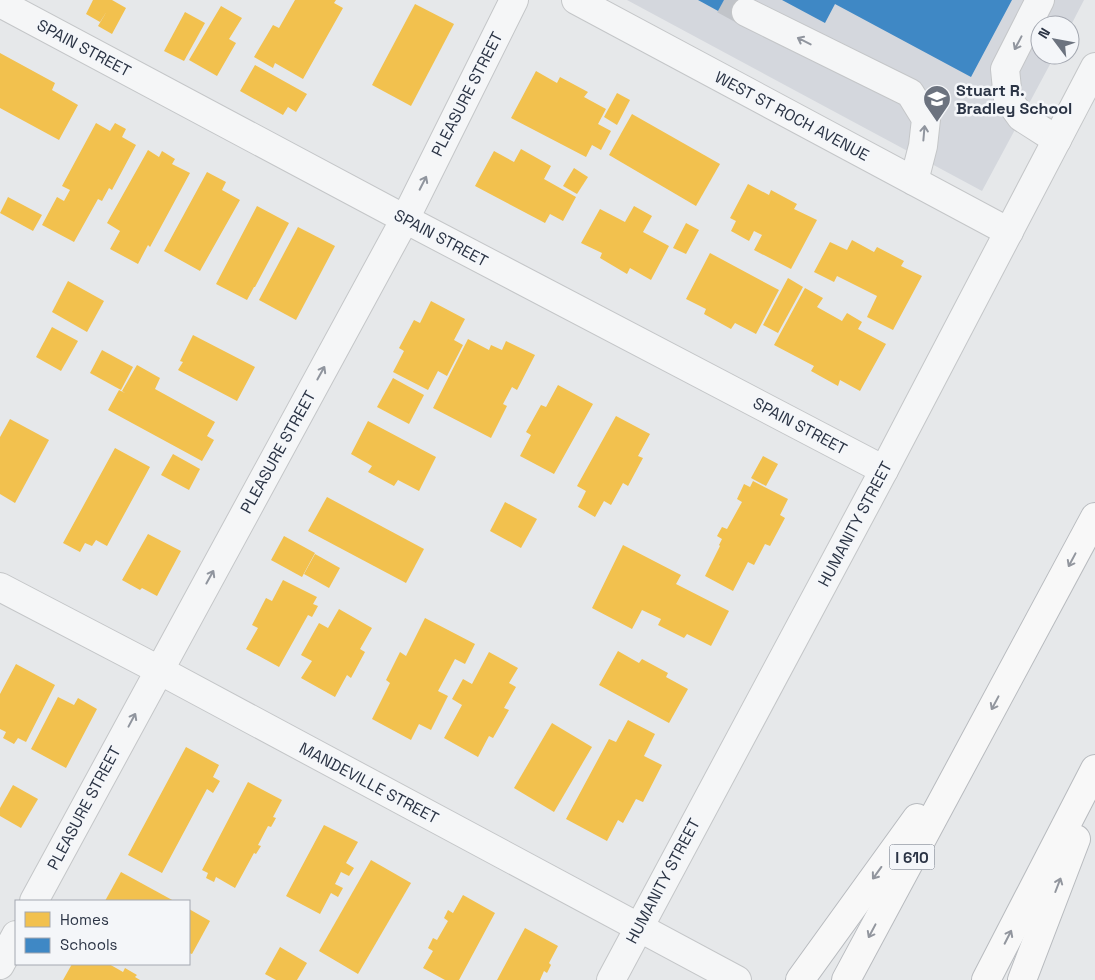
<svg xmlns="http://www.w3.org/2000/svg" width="1095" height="980" viewBox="0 0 1095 980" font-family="'Space Grotesk',sans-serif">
	<rect width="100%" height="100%" fill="#e6e8ea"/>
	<polygon fill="#d4d7dd" points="627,0 1084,0 1070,27 1070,25 1040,25 1040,55 1055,55 982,191"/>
	<g fill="#f2c14e">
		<polygon points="93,0 112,0 126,8 112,34 98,26 107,11 100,22 86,14"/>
		<polygon points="295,0 336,0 334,3 343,8 303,79 275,63 273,68 254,57 273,25 279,28"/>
		<polygon points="415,4 454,24 411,106 372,85"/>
		<polygon points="221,6 242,18 229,39 236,43 217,76 189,60"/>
		<polygon points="185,12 205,23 184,61 164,51"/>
		<polygon points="0,53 55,83 52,90 78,105 59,140 0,108"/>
		<polygon points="255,65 307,94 296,112 288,107 283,115 240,91"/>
		<polygon points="536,71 557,83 560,77 588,92 584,97 606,109 598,124 611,131 601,150 592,145 586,157 511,118"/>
		<polygon points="617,93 630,100 617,125 604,117"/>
		<polygon points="632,114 720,164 696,206 609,155"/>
		<polygon points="96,123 110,131 115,123 126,129 122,137 136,145 112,190 109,188 102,201 98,199 74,242 42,225 57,197 64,201 70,190 62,186"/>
		<polygon points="521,149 551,166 544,179 576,197 563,221 550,214 545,223 475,186 494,151 514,162"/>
		<polygon points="148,150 159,157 162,151 175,159 172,164 190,173 150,247 148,245 138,264 110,249 120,231 107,223"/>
		<polygon points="574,168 588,177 577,194 563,186"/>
		<polygon points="207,172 226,182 222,190 240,200 200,271 164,251"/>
		<polygon points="748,184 769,195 771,190 797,204 794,209 817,220 791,269 754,250 762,235 754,231 749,241 731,231 736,221 730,218"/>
		<polygon points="8,197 42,215 33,231 0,213"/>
		<polygon points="257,206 289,223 255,287 254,287 247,300 216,284"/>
		<polygon points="634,206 652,216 643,232 669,246 651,280 630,268 627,274 600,258 602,253 581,243 600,209 625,222"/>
		<polygon points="686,223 699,230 686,254 673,248"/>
		<polygon points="298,227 335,246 296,320 259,300"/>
		<polygon points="852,240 874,252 877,247 904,261 901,266 922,276 893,330 867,317 877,296 837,276 834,282 814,272 830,242 847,250"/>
		<polygon points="710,253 779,290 756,334 735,323 731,329 704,314 706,309 686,299"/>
		<polygon points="788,278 803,287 778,333 763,325"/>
		<polygon points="68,281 104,301 87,332 52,312"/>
		<polygon points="805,288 823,298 817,307 842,321 847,313 862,322 858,329 886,344 860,391 840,380 838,386 811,371 814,366 774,345"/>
		<polygon points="431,301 465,319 454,340 463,345 447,376 438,371 428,390 393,372 404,351 399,348 414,320 420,323"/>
		<polygon points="52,327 78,341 61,371 36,357"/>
		<polygon points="193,335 255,367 237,401 178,370 183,362 180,361"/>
		<polygon points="468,339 489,350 491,345 502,350 506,341 535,355 517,390 512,387 503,404 507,406 491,438 433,408"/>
		<polygon points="102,350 133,367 121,390 90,373"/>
		<polygon points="137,365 160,378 155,389 215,422 207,436 214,440 202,461 108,410 119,390 125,393 122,391"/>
		<polygon points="393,378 424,395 409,424 377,407"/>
		<polygon points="558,385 593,404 554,474 520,456 531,435 526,432 541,405 546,407"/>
		<polygon points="616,416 650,434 638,456 643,458 628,486 623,483 611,505 604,501 595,517 578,507 586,491 577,486"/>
		<polygon points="10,419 49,440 15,503 0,494 0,437"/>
		<polygon points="368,421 436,457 419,491 398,480 394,486 368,472 372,466 351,454"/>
		<polygon points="115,448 150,467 107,546 96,540 92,546 85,543 80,552 63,543"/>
		<polygon points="173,454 200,469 189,490 161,475"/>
		<polygon points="763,456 778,464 766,486 751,478"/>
		<polygon points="753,481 788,499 780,515 785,518 770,546 765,544 754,565 748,562 733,591 705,576 720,546 719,545 722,539 717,536 722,527 727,529 742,502 737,499 744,484 750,487"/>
		<polygon points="327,497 424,549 406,583 308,531"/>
		<polygon points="505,502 537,519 521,548 490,531"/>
		<polygon points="148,534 181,551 157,596 142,588 140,590 122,580"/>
		<polygon points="284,536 315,553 302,577 271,560"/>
		<polygon points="623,545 681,575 676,584 729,611 711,646 687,634 684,638 658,625 661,619 642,610 632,629 592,608"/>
		<polygon points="315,554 340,568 329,588 304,574"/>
		<polygon points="283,580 317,597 313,604 318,606 312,617 308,615 279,667 246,649 258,628 252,625 266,598 272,601"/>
		<polygon points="339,609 372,628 360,649 365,652 351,678 347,675 335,697 301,678 312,661 301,655 319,623 328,628"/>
		<polygon points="425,618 475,644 465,664 455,659 438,691 448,696 431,730 419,724 411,740 372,719 390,683 386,680 400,652 406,656"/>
		<polygon points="618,651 639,663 642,659 668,673 666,677 688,689 669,723 599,685"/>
		<polygon points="489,652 518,668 509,683 516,687 504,708 509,710 493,738 489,736 478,757 444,738 462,705 452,699 463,679 472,684"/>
		<polygon points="16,664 55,685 26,742 18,738 14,744 3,738 6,732 0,729 0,694"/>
		<polygon points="58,697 74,705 78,698 97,709 66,768 31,749"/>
		<polygon points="628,720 655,734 644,756 662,765 643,802 636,799 623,823 618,820 607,841 566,819 609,739 616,742"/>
		<polygon points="552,723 592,747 554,812 514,788"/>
		<polygon points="186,747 219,765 213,777 220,781 213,793 207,789 162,873 128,855"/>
		<polygon points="248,782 282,800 273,817 276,818 271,827 268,826 258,845 261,846 256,854 254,853 235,888 216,877 214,882 206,878 208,873 202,870"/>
		<polygon points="13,785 38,799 21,828 0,816 0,808"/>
		<polygon points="324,825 358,842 346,863 354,868 349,876 341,872 335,884 343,888 338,897 331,893 320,914 286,896"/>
		<polygon points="371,860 411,883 358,974 319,951"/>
		<polygon points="121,872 174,901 105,901"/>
		<polygon points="463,895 495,913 459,980 445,980 423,968 433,951 428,948 433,938 437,940 448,921 444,918 448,910 453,913"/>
		<polygon points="189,909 210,921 192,954 189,953"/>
		<polygon points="525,928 558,946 549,963 551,965 547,973 544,971 540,980 497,980"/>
		<polygon points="280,947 307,963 297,980 276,980 265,974"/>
		<polygon points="72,964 109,964 123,972 125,968 137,975 135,977 140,980 63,980"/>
	</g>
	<g fill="#3f88c5">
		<polygon points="698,0 752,0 740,23"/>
		<polygon points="782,0 1012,0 971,77 835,4 825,23"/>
	</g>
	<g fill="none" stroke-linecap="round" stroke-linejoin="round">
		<polyline stroke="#c1c4c9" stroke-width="28" stroke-dasharray="28 14" stroke-linecap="butt" points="724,0 746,12"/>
		<defs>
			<g id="minor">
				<polyline points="576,0 1009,232"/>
				<polyline points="1040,0 1005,69 1008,99 1021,117 1057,140"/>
				<polyline points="0,3 405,219 884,470"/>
				<polyline points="746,12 910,93 926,119 923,146 914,181"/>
				<polyline points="0,587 159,670 737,980"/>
				<polyline points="34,901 405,219 514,0"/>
				<polyline points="0,965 16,935"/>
				<polyline points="611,980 884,470 1095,67"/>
			</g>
			<g id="highway">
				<polyline points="800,980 917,818"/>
				<polyline points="846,980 1095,517"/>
				<polyline points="986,980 1095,769"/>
				<polyline points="1022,980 1076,839"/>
			</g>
		</defs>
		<use href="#minor" stroke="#c4c6c8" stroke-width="30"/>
		<use href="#highway" stroke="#b8bbbf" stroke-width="30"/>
		<use href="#minor" stroke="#f5f6f7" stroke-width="28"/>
		<use href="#highway" stroke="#f8f8f8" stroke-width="28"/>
	</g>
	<defs><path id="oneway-shaft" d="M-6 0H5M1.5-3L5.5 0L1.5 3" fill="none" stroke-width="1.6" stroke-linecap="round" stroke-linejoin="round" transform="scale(1.25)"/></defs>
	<g stroke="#90959e">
		<use href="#oneway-shaft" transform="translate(804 41) rotate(-153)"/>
		<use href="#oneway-shaft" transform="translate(1018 43) rotate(118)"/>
		<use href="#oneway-shaft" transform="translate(924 133) rotate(-85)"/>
		<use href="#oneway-shaft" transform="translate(423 183) rotate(-63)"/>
		<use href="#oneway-shaft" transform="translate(321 373) rotate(-61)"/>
		<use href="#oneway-shaft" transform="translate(210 577) rotate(-61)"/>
		<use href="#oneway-shaft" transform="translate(132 720) rotate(-62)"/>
	</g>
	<g stroke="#92969e">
		<use href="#oneway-shaft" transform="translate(1072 560) rotate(118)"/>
		<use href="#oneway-shaft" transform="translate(995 703) rotate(118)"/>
		<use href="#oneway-shaft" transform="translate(877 873) rotate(126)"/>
		<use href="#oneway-shaft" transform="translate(1058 885) rotate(-69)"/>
		<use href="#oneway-shaft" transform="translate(872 931) rotate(118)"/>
		<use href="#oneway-shaft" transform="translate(1008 937) rotate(-63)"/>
	</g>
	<defs>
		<symbol id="school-pin" viewBox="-11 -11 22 30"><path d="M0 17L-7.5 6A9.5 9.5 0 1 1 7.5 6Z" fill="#6c737f" stroke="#f4f6f9"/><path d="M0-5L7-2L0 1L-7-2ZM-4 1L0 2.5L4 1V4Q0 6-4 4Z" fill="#fff"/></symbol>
	</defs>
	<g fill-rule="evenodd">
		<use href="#school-pin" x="921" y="83" width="32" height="43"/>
	</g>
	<g text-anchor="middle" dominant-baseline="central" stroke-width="5" stroke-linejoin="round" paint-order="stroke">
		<rect fill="#f4f6f9" stroke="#676e7b" stroke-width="1" x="889.5" y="844.5" width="45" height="25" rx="4"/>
		<g font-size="15" font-weight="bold" fill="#2b3445">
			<text x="912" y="857">I 610</text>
		</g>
		<g font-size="16" fill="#2b3445" stroke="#f4f6f9">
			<text transform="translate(84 48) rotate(28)">SPAIN STREET</text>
			<text transform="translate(467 94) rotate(-63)">PLEASURE STREET</text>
			<text transform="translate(792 116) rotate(28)">WEST ST ROCH AVENUE</text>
			<text transform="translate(441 238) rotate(28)">SPAIN STREET</text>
			<text transform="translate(800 426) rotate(28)">SPAIN STREET</text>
			<text transform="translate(278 452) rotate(-61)">PLEASURE STREET</text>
			<text transform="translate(855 524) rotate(-62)">HUMANITY STREET</text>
			<text transform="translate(369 783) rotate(28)">MANDEVILLE STREET</text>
			<text transform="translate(84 808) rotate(-62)">PLEASURE STREET</text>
			<text transform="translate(663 881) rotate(-62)">HUMANITY STREET</text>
		</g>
		<g font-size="16" font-weight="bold" fill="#2b3445" stroke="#f4f6f9" text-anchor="start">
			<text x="956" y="90">Stuart R.<tspan x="956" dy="18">Bradley School</tspan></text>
		</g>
	</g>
	<rect x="15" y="900" width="175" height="65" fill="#f4f6f9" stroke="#a4a8b1"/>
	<rect x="25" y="912" width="25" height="15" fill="#f2c14e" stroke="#a4a8b1"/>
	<text x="60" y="925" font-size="15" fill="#2b3445">Homes</text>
	<rect x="25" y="938" width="25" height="15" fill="#3f88c5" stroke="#a4a8b1"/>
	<text x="60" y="950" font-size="15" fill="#2b3445">Schools</text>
	<g transform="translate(1055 40) rotate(302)"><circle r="24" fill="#f4f6f9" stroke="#a4a8b1"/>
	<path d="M0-4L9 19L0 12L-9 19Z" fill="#6c737f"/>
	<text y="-8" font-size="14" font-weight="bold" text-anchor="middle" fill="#2b3445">N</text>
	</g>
</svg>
